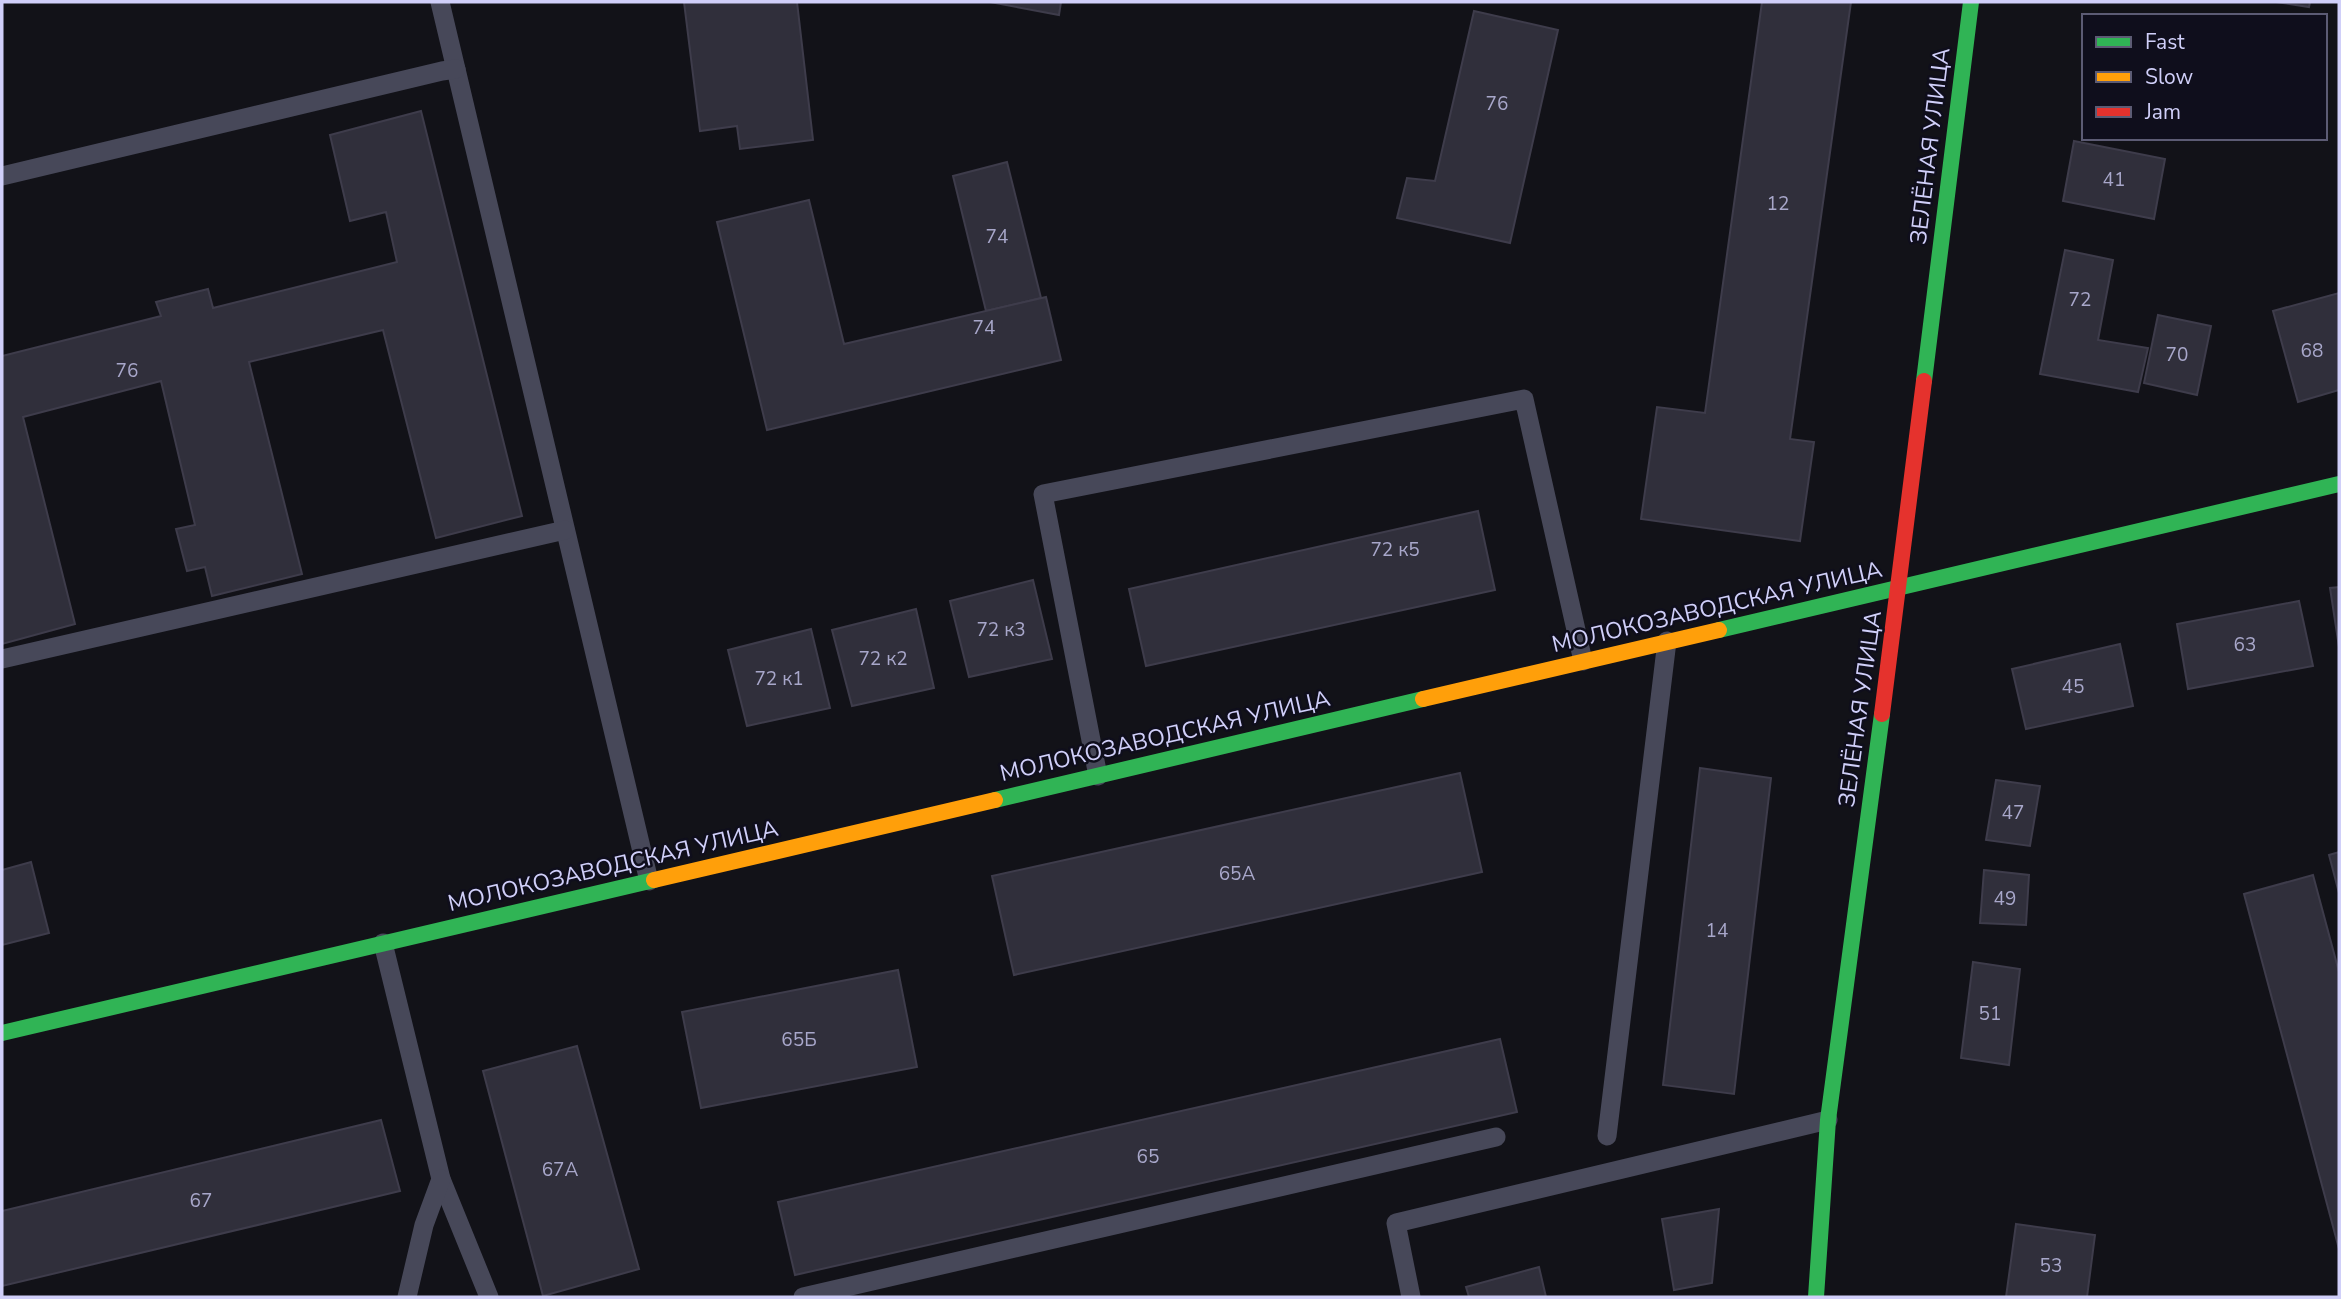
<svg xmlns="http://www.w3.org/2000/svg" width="2341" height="1299" viewBox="0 0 2341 1299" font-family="'Nunito Sans',sans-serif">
	<rect width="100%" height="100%" fill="#121218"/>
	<g fill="#302f3b" stroke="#3e3c4b" stroke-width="2">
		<polygon points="684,2 797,2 813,140 740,149 737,126 700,131"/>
		<polygon points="990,2 1061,2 1059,15"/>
		<polygon points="1762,2 1851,2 1790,439 1814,442 1800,541 1641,519 1657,407 1705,413"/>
		<polygon points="2276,2 2310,2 2309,7"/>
		<polygon points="1474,11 1558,30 1510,243 1397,218 1407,178 1435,181"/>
		<polygon points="421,111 522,516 436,538 383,330 249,362 302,574 212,596 205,567 187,571 176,529 195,525 161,381 23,417 75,624 2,644 2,356 161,316 156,302 208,289 213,308 397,262 386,212 350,221 330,135"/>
		<polygon points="2074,141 2165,159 2154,219 2063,201"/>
		<polygon points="1007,162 1041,298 986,311 953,176"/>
		<polygon points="809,200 844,344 1046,297 1061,360 767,430 717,222"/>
		<polygon points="2065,250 2113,260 2098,340 2148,348 2138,392 2040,374"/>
		<polygon points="2339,293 2339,390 2298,402 2273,311"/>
		<polygon points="2158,315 2211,326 2197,395 2144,383"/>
		<polygon points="1478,511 1495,590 1146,666 1129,589"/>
		<polygon points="1033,580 1052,659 969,677 950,601"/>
		<polygon points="2339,587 2339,647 2330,588"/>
		<polygon points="2299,601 2313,666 2188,689 2177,624"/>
		<polygon points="916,609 934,688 852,706 832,630"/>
		<polygon points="811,629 830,708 747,726 728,650"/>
		<polygon points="2120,644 2133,706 2026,729 2012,669"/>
		<polygon points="1700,768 1771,778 1734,1094 1663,1085"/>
		<polygon points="1460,773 1482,872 1014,975 992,876"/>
		<polygon points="1996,780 2040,786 2030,846 1986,840"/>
		<polygon points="2339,852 2339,893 2329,855"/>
		<polygon points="31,862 49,933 2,945 2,870"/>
		<polygon points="1984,870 2029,875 2026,925 1980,923"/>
		<polygon points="2313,875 2339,972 2339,1249 2244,894"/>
		<polygon points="1973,962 2020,969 2009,1065 1961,1058"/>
		<polygon points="898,970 917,1067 701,1108 682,1012"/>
		<polygon points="1500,1039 1517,1112 795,1275 778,1202"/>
		<polygon points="577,1046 639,1269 543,1296 483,1071"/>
		<polygon points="381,1120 400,1191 2,1286 2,1211"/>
		<polygon points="1719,1209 1712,1283 1674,1290 1662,1219"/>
		<polygon points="2016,1224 2095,1235 2087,1297 2006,1297"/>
		<polygon points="1539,1267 1546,1297 1469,1297 1466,1287"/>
	</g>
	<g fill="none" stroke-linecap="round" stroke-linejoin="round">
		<g stroke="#474859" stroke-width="19">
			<polyline points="440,2 649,881"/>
			<polyline points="2,176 442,71 456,69"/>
			<polyline points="2,659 565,530"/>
			<polyline points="1098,776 1043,494 1524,399 1583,661"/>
			<polyline points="383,943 441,1179 489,1297"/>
			<polyline points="1607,1136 1667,641"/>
			<polyline points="407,1297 424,1225 441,1179"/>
			<polyline points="803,1297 1496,1137"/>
			<polyline points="1411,1297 1396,1223 1828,1120"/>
		</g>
		<g stroke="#30b455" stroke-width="16">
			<polyline points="1924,381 1971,2"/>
			<polyline points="1719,630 2339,484"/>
			<polyline points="995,800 1423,699"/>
			<polyline points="2,1033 654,880"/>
			<polyline points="1816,1297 1828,1120 1882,714"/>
		</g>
		<g stroke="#ff9f0a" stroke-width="16">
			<polyline points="1423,699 1719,630"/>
			<polyline points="654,880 995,800"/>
		</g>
		<polyline stroke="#e5322d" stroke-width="16" points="1882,714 1924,381"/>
	</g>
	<g text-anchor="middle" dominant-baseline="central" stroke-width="5" stroke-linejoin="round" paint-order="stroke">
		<g font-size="19" fill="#a8a7ca">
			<text x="1497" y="104">76</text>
			<text x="2114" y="180">41</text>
			<text x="1778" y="204">12</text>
			<text x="997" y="237">74</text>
			<text x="2080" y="300">72</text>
			<text x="984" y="328">74</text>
			<text x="2312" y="351">68</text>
			<text x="2177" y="355">70</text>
			<text x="127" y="371">76</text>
			<text x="1395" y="550">72 к5</text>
			<text x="1001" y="630">72 к3</text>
			<text x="2245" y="645">63</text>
			<text x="883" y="659">72 к2</text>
			<text x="779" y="679">72 к1</text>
			<text x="2073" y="687">45</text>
			<text x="2013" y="813">47</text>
			<text x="1237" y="874">65А</text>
			<text x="2005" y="899">49</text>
			<text x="1717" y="931">14</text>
			<text x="1990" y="1014">51</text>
			<text x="799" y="1040">65Б</text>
			<text x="1148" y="1157">65</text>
			<text x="560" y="1170">67А</text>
			<text x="201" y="1201">67</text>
			<text x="2051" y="1266">53</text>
		</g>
		<g font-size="23" fill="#d0cff9" stroke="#0f0e1c">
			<text transform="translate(1930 146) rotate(-83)">ЗЕЛЁНАЯ УЛИЦА</text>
			<text transform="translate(1717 607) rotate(-13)">МОЛОКОЗАВОДСКАЯ УЛИЦА</text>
			<text transform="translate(1860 709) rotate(-82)">ЗЕЛЁНАЯ УЛИЦА</text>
			<text transform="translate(1165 736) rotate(-13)">МОЛОКОЗАВОДСКАЯ УЛИЦА</text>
			<text transform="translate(613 866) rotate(-13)">МОЛОКОЗАВОДСКАЯ УЛИЦА</text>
		</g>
	</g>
	<rect width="2341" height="1299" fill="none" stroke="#d0cff9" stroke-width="7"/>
	<rect x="2082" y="14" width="245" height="126" fill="#0f0e1c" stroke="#5c5b74" stroke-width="2"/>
	<rect x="2096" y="37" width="35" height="10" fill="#30b455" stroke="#5c5b74" stroke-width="2"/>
	<text x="2145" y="49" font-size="21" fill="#d0cff9">Fast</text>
	<rect x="2096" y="72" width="35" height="10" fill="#ff9f0a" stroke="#5c5b74" stroke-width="2"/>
	<text x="2145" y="84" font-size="21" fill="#d0cff9">Slow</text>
	<rect x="2096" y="107" width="35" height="10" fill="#e5322d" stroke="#5c5b74" stroke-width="2"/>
	<text x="2145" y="119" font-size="21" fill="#d0cff9">Jam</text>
</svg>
